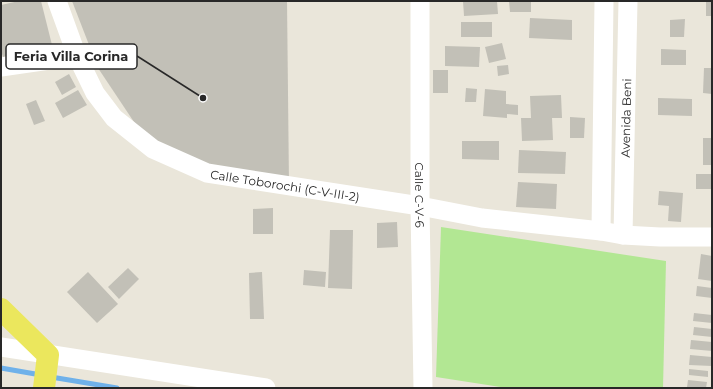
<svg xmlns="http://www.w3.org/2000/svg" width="713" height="389" viewBox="0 0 713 389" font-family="Montserrat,sans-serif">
	<rect width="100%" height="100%" fill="#eae6da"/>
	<polygon fill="#b2e793" points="441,227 666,261 663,388 507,388 436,377"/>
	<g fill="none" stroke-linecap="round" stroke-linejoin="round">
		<g stroke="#6fb1ea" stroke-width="5">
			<polyline points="1,368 41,375"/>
			<polyline points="51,377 117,388"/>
		</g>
	</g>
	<g fill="#c2c0b7">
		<polygon points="19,1 41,1 52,45 3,57 1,51 1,5"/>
		<polygon points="72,1 287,1 289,186 190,166 138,128 98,68"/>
		<polygon points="463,1 497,1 498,14 464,16"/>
		<polygon points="509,1 531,1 531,12 510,12"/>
		<rect x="706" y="1" width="6" height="15"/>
		<polygon points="530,18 572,20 572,40 529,38"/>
		<polygon points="685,19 684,37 670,37 670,20"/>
		<rect x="461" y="22" width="31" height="15"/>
		<polygon points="502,43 506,59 489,63 485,47"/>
		<polygon points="445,46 480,47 479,67 445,66"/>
		<polygon points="661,49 686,50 686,65 661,65"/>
		<polygon points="508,65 509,74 498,76 497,66"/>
		<polygon points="704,68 712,68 712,94 703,93"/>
		<rect x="433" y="70" width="15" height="23"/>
		<polygon points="69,74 76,87 62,95 55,82"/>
		<polygon points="466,88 477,89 476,102 465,102"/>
		<polygon points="485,89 506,91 506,104 518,105 518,115 507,114 507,118 483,116"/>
		<polygon points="78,90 87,105 63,118 55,103"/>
		<polygon points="561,95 562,118 552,118 553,140 522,141 521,118 531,118 530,96"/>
		<polygon points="658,98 692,99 692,116 658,115"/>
		<polygon points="36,100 45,121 34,125 26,104"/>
		<polygon points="570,117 585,118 584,138 570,138"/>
		<rect x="703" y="138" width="9" height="27"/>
		<polygon points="462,141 499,141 499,160 462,159"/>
		<polygon points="519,150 566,152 565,174 518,173"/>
		<rect x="696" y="174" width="16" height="15"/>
		<polygon points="518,182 557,184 556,209 516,207"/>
		<polygon points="659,191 683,193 681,222 668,221 669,206 658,205"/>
		<polygon points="273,208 273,234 253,234 253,209"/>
		<polygon points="397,222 398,247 377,248 377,223"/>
		<polygon points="330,230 353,230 352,289 328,288"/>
		<polygon points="701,254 712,256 712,281 698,279"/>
		<polygon points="128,268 139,279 119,299 108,287"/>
		<polygon points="304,270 326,272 325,287 303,285"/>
		<polygon points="88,272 118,304 97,323 67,292"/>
		<polygon points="262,272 264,319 250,319 249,273"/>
		<polygon points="697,286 712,288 712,298 696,296"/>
		<polygon points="694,313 712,315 712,323 693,321"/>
		<polygon points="694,327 712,329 712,337 693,335"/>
		<polygon points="691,340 712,342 712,351 690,349"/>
		<polygon points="690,355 712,357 712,366 689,365"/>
		<polygon points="689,369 708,371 708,377 689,375"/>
		<polygon points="688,380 707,382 706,388 687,387"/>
	</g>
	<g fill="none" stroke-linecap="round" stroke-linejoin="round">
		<g stroke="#fff" stroke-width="19">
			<path id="s1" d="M57,1L77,56L95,93L114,118L153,149L207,173L420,206L482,218L601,231L623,235L660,237H712"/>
			<path id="s2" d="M420,1V206L423,388"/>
			<polyline points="1,67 77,56"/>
			<polyline points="601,231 604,1"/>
			<path id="s3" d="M623,235L628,1"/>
			<polyline points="1,347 266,388"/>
		</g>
		<polyline stroke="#ebe75d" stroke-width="22" points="1,309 48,355 44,388"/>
	</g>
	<g text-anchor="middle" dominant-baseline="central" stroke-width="3" stroke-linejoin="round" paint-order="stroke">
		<g font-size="12" fill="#282828" stroke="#fff">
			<text stroke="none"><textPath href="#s3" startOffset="117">Avenida Beni</textPath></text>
			<text stroke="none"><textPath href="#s1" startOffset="319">Calle Toborochi (C-V-III-2)</textPath></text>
			<text stroke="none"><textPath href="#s2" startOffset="194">Calle C-V-6</textPath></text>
		</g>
	</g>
	<path fill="none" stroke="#282828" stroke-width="1.5" d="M203 98L137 56"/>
	<circle fill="#282828" stroke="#fff" stroke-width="1.5" cx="203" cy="98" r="4"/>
	<rect fill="#fff" stroke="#282828" stroke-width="1.5" x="6" y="44" width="131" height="25" rx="4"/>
	<g font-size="13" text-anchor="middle" font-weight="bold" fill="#282828">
		<text x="71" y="61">Feria Villa Corina</text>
	</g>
	<rect width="713" height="389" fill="none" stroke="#282828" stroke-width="4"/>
</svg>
